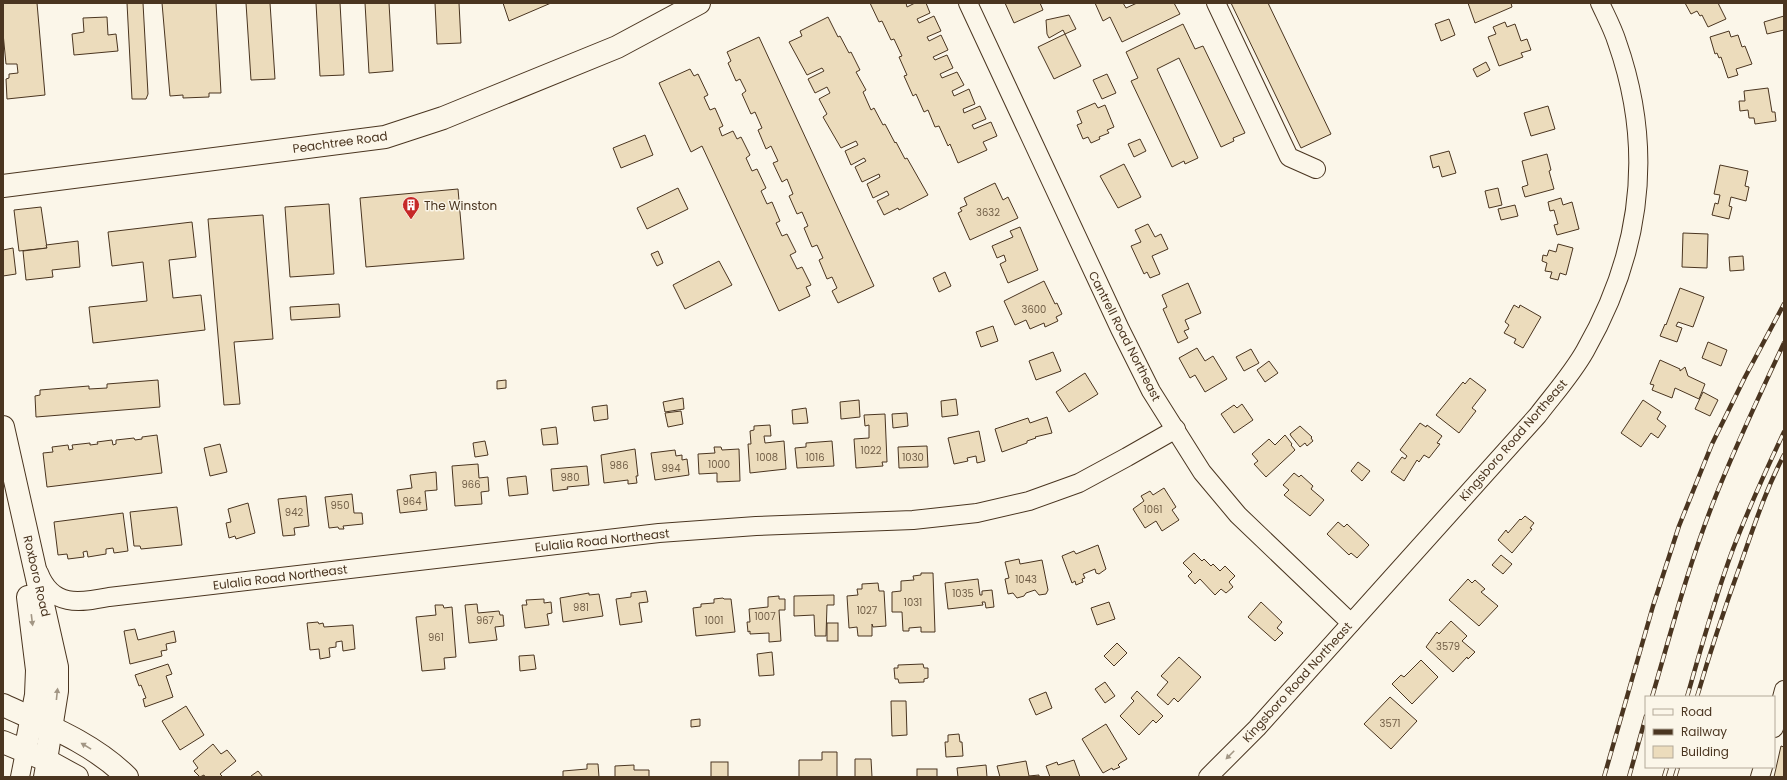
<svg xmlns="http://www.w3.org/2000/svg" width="1787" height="780" viewBox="0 0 1787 780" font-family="Poppins,sans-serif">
	<rect width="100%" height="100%" fill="#fbf6e9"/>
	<g fill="#ecdcbc" stroke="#4a3520">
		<polygon points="3,3 37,3 45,95 7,99 6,79 9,78 9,74 18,73 17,64 6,64 3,33"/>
		<polygon points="127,3 143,3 148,94 146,99 132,99"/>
		<polygon points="162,3 216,3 221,93 209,93 209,97 183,98 183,95 170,96"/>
		<polygon points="246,3 270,3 275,79 251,80"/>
		<polygon points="316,3 340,3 344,75 320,76"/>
		<polygon points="365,3 389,3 393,71 369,73"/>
		<polygon points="435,3 459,3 461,43 437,44"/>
		<polygon points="503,3 551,3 509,21"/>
		<polygon points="870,3 906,3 907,7 915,3 926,3 930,13 917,19 919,23 934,16 941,31 927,37 929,41 941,35 948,50 933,57 935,60 947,55 953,68 940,74 942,78 957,72 964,85 952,91 954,96 969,89 975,104 963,109 964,113 980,106 986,119 972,125 974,129 991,122 997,136 983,142 987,150 958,163 950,144 948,146 939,126 935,127 928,110 924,112 916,94 913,96 904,76 907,75 899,57 902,56 894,39 891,40 882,21 879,22"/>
		<polygon points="1005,3 1040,3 1043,10 1014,23"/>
		<polygon points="1095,3 1123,3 1126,8 1137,3 1174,3 1180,14 1122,42 1110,17 1103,21"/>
		<polygon points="1231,3 1268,3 1331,134 1301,148"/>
		<polygon points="1468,3 1511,3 1512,7 1475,23"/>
		<polygon points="1685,3 1718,3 1726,19 1708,27 1702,15 1700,16 1697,11 1691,14"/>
		<polygon points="1069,15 1076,29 1065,34 1063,30 1049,38 1047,34 1046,20"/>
		<polygon points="1784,16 1784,30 1767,34 1764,22"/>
		<polygon points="107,17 108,35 116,34 118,51 74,55 72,34 84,32 83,18"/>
		<polygon points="828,17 838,37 840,36 849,53 851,52 860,70 856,72 866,90 863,92 871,110 874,108 883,125 885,124 895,143 896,142 905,159 907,158 928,195 899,210 898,208 884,215 877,201 889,195 887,191 873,198 867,184 880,177 879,174 862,182 855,167 866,161 864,158 851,165 845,151 858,145 856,141 841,148 823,117 827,114 819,99 830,93 827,87 815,93 808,79 824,71 822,68 807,75 789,42 802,36 800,31"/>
		<polygon points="1449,19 1455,35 1441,41 1435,24"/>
		<polygon points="1505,22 1507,27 1515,24 1521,41 1527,39 1531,50 1521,53 1523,57 1499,66 1488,37 1496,34 1493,27"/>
		<polygon points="1183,24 1195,49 1203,46 1245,133 1233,138 1234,141 1221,147 1179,58 1157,69 1198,158 1185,164 1184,161 1172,167 1131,81 1138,78 1126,52"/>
		<polygon points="1729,31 1731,37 1738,35 1742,47 1745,46 1752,64 1736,69 1738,75 1728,78 1721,57 1719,58 1717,53 1715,54 1710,37"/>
		<polygon points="1065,34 1081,66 1054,79 1038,47"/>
		<polygon points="759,37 874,286 838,303 832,291 837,288 832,277 827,279 819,260 823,258 817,245 812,247 804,228 808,226 802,212 797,214 789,196 793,194 787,179 782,182 773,163 778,161 771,146 766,149 758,130 762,128 755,112 751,114 742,94 746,91 740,79 736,81 728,63 731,61 727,52"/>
		<polygon points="1486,62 1490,70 1477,77 1473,69"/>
		<polygon points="690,69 694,76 698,74 708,95 704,97 710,110 715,108 723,126 719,128 722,136 733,131 737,139 741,137 750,155 746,158 752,171 757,169 766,188 761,191 767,204 772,202 780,221 776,223 782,236 787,234 796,252 790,255 797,269 802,267 811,285 806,287 810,296 779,311 702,146 691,152 659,83"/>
		<polygon points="1107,74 1116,93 1102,99 1093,80"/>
		<polygon points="1768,88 1772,112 1775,112 1776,121 1755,124 1754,118 1749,118 1748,110 1740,111 1739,101 1745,101 1744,91"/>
		<polygon points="1095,103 1098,108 1105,105 1114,127 1107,130 1109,133 1099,137 1100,139 1091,143 1088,137 1083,139 1077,125 1082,123 1077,111"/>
		<polygon points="1548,106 1555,129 1531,136 1524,113"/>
		<polygon points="645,135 653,155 621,168 613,148"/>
		<polygon points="1140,139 1146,151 1134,157 1128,144"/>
		<polygon points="1449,151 1456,173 1442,177 1439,166 1433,168 1430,156"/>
		<polygon points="1547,154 1551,170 1549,171 1554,189 1525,197 1522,187 1528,185 1522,161"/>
		<polygon points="1124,164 1141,197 1118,208 1100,176"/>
		<polygon points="1720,165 1748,171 1745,186 1749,187 1746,201 1731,197 1729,206 1732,207 1729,219 1712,215 1715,203 1718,204 1720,195 1714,194"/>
		<polygon points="995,183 1003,200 1008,197 1018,218 970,240 958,213 962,211 960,208 967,205 964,198"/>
		<polygon points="678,188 688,209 647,229 637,208"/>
		<polygon points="1498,188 1502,205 1489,208 1485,191"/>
		<polygon points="458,189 464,259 366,267 360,198"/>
		<polygon points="1561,198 1563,205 1572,202 1579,229 1557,235 1554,225 1558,224 1554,210 1550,211 1548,202"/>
		<polygon points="329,204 334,274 290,277 285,207"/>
		<polygon points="1515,205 1518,216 1501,220 1498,209"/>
		<polygon points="41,207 47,248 19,251 14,210"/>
		<polygon points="263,215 273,339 234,342 240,404 224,405 208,219"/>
		<polygon points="192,222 196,257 169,260 173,298 201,295 205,330 93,343 89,307 147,301 143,262 112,266 108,232"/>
		<polygon points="1148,224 1155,237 1161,234 1168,249 1152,256 1160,274 1150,278 1147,272 1144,274 1131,246 1141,242 1135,230"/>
		<polygon points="1020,227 1038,270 1008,283 1000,264 1006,261 1004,255 997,258 992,246 1013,237 1010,231"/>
		<polygon points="1683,233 1708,234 1707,268 1682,267"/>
		<polygon points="78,241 80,267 52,270 53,277 26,280 23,251 47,248 46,245"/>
		<polygon points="1558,244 1573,248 1566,275 1560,273 1558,280 1550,278 1552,272 1545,271 1547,263 1542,261 1543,255 1547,256 1549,250 1556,252"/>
		<polygon points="13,248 16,274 3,276 3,250"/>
		<polygon points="658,251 663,263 657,266 651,254"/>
		<polygon points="1743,256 1744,270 1730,271 1729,257"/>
		<polygon points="719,261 732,285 685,309 673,285"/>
		<polygon points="945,272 951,286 939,292 933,278"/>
		<polygon points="1044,281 1055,304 1057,303 1062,314 1056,317 1058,321 1045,327 1044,323 1030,329 1026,320 1015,325 1004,301"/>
		<polygon points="1188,283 1201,313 1185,320 1189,329 1184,331 1188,338 1178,343 1163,309 1167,307 1162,295"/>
		<polygon points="1680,288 1704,297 1693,327 1678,322 1676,326 1682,328 1677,342 1660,336 1665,324 1666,325"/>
		<polygon points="339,304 340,317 291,320 290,307"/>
		<polygon points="1514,305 1519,308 1520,305 1541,317 1523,348 1514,343 1516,339 1504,333 1509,325 1505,322"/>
		<polygon points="993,326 998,341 981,347 976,332"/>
		<polygon points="1708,342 1727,350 1721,366 1702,358"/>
		<polygon points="1197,348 1205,361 1213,356 1227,379 1205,392 1195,375 1190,378 1179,358"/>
		<polygon points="1251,349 1259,363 1244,371 1236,357"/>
		<polygon points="1053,352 1061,371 1036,380 1029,361"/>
		<polygon points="1660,360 1680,369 1680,371 1685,367 1688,376 1705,384 1699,399 1675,388 1672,398 1652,390 1654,385 1650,384"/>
		<polygon points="1269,361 1278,373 1265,382 1257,370"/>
		<polygon points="1085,373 1098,394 1069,412 1056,392"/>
		<polygon points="1470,378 1486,390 1472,408 1476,411 1459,433 1436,415 1463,382 1465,384"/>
		<polygon points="158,380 160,407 36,417 35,396 40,395 40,390 89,386 89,389 107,388 107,384"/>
		<polygon points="506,380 506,388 497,389 497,381"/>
		<polygon points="1703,392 1718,400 1710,416 1695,409"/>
		<polygon points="683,398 684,409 665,412 663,402"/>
		<polygon points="956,399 958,415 942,417 941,401"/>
		<polygon points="859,400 860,417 841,419 840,402"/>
		<polygon points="1643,400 1661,412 1657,419 1666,426 1658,438 1651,433 1641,447 1621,433"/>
		<polygon points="1242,404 1253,420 1234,433 1221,414 1234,405 1237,408"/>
		<polygon points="607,405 608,419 594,421 592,407"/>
		<polygon points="806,408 808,423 793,424 792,410"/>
		<polygon points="681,411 683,424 668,427 665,413"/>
		<polygon points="907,413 908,426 893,428 892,414"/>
		<polygon points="885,414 887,462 882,462 883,466 856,468 854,439 869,438 869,425 865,426 864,415"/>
		<polygon points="1047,417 1052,433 1035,437 1036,438 1027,441 1027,443 1002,452 995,429 1028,418 1030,423"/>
		<polygon points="1420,423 1426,427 1427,425 1442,436 1437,443 1440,444 1429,458 1424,455 1419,462 1417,460 1404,481 1391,472 1402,457 1405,459 1407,456 1400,450"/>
		<polygon points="770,425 771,436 764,436 765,443 784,441 786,469 750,473 748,444 751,444 750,431 754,430 754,426"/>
		<polygon points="1300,426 1312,437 1311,438 1313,441 1307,446 1305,443 1300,447 1291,436 1290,434"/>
		<polygon points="556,427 558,444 543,445 541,429"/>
		<polygon points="979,431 985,461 977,463 976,456 967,458 968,461 954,464 948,438"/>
		<polygon points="157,435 162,473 47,487 43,453 53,452 52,447 68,445 69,450 73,449 72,445 90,443 90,445 98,444 97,442 112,440 113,445 116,444 116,440 134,438 135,440 142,439 142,437"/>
		<polygon points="1285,435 1292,444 1291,445 1295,450 1266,477 1254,464 1258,461 1252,454 1269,439 1275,445"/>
		<polygon points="485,441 488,455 475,457 473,443"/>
		<polygon points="832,441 834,466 797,468 795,448 806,447 806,443"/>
		<polygon points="220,444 227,472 210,476 204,448"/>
		<polygon points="927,446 928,467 899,468 898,447"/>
		<polygon points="714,447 721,447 722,450 739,449 740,481 717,482 717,473 699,474 698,454 715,453"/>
		<polygon points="635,449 638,476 636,476 637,483 628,484 628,480 604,483 601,455"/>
		<polygon points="675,450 676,456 682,455 682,460 687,459 689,475 655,480 651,453"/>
		<polygon points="1358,462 1370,471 1362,481 1351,471"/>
		<polygon points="478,464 479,478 488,477 489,491 481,492 482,504 455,506 452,466"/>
		<polygon points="587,466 589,485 567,487 568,489 553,491 551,469"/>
		<polygon points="436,472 437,490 425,491 427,510 400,513 397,490 412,488 410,475"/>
		<polygon points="1294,473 1299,477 1301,475 1313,486 1311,489 1324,500 1310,516 1284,495 1289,490 1283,485"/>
		<polygon points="526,476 528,494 509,496 507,478"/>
		<polygon points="1164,488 1176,507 1172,510 1179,520 1162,531 1156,521 1145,528 1133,509 1144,501 1141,496 1150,491 1153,495"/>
		<polygon points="352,494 354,513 362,513 363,524 343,526 344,529 339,529 338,527 329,528 325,497"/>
		<polygon points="306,496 309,526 294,528 295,535 283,536 278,499"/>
		<polygon points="248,503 255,533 236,539 235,536 229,538 226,523 231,522 228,509"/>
		<polygon points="177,507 182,545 141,549 140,546 134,546 130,512"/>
		<polygon points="123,513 128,551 114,553 113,548 106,549 106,554 88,557 87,551 83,552 84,557 68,559 67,554 58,555 54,522"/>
		<polygon points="1525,516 1534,523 1530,528 1532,529 1512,553 1498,540 1506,530 1508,533 1520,519 1521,520"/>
		<polygon points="1338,522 1344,527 1347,524 1369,545 1357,558 1351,553 1349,555 1327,534"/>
		<polygon points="1098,545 1106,569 1099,574 1096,573 1095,569 1083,574 1085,578 1082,579 1083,582 1076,585 1075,581 1072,583 1062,556 1074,551 1076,554"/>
		<polygon points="1194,553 1202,561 1204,559 1211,566 1213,564 1220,571 1225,566 1235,576 1229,582 1233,587 1226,593 1221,589 1215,595 1200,579 1195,584 1188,576 1192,572 1183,563"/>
		<polygon points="1501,555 1512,564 1503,574 1492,565"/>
		<polygon points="1019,559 1020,564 1042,560 1048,590 1046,594 1039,595 1035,590 1026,593 1024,596 1017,598 1013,593 1008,594 1005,579 1009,578 1005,562"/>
		<polygon points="921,573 933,573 935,632 921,632 921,627 909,628 909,631 903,631 902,612 892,612 892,592 901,591 901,581 914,580 913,576 921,575"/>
		<polygon points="978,579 980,595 982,595 982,591 992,590 994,607 986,608 985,602 982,602 983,605 948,609 945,583"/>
		<polygon points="1468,579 1472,583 1475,580 1485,589 1481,592 1498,606 1479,626 1449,600"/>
		<polygon points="878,583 879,591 884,591 886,626 873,627 872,624 872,636 858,636 857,627 849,628 847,596 858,595 857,589 862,589 862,584"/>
		<polygon points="646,591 648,602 639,603 642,622 620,625 616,599 631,597 631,593"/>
		<polygon points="589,593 589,595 599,594 603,616 563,622 560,598"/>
		<polygon points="834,595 834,605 827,605 826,636 815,636 814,615 794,616 794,596"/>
		<polygon points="779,596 779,599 785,599 785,610 779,610 781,641 769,642 769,633 750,634 750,631 748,632 747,622 750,622 749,609 768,607 768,597"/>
		<polygon points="723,598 724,599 731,599 735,632 696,636 693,608 701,607 701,604 714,603 714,599"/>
		<polygon points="544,599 544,603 551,602 552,613 547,614 549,625 525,628 522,605 527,605 526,600"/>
		<polygon points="1109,602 1115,619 1097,625 1091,608"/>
		<polygon points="1261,602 1282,622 1277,628 1283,633 1275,641 1248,617"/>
		<polygon points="477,604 478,613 499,611 500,615 503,615 504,626 495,627 497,640 469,643 465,605"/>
		<polygon points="435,605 443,605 444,608 452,607 456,657 444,658 445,669 422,671 416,617 436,615"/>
		<polygon points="1451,621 1467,636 1462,641 1475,652 1468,659 1467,657 1453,672 1426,647 1437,632 1439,634"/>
		<polygon points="318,622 319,624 323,623 324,627 353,625 355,649 343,651 342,641 336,642 336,647 329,648 330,657 320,659 319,649 310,650 307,623"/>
		<rect x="827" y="623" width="11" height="18"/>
		<polygon points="135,629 138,640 174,631 176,642 166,644 167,650 161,651 162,656 130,664 124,631"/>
		<polygon points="1117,643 1127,653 1114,666 1104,656"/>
		<polygon points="772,652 774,675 759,676 757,654"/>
		<polygon points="534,655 536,669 520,671 519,656"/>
		<polygon points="1179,657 1201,677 1178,702 1174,698 1168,705 1157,695 1168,682 1161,676"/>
		<polygon points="1421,660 1438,677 1412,704 1392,684 1401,675 1404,677"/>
		<polygon points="168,664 172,674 166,676 173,697 145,707 143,699 146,698 141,685 139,686 135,675"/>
		<polygon points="923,664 924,668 928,668 928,678 924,679 924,682 899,683 898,679 895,679 894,668 898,668 898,665"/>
		<polygon points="1105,682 1115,696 1105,703 1095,689"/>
		<polygon points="1137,691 1163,716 1156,723 1153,720 1139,735 1120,716 1134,701 1131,698"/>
		<polygon points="1046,692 1052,708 1036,715 1029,699"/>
		<polygon points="1390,697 1417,721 1391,749 1364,724"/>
		<polygon points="891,701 906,701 907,735 892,736"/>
		<polygon points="186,706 204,735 180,750 162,721"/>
		<polygon points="700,719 700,726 691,727 691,720"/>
		<polygon points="1106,724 1127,759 1120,763 1118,765 1120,767 1113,770 1112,768 1103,773 1082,739"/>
		<polygon points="959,734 960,742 962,742 963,756 946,757 945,742 948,742 948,735"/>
		<polygon points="213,744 221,754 227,750 236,761 220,774 223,777 205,777 204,775 200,777 194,771 198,768 193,761"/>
		<polygon points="1781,746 1784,747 1784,777 1774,777"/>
		<polygon points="822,752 837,752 837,777 799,777 799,760 822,760"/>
		<polygon points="855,759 871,759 872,777 855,777"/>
		<polygon points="1074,760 1080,777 1050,777 1046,766 1057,762 1058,765"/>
		<polygon points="1026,761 1029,776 1039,775 1039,777 1000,777 997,766"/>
		<rect x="711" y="762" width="17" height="15"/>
		<polygon points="587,764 598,764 599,777 563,777 563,771 587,769"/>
		<polygon points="634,765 634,770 649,770 649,777 615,777 615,766"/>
		<polygon points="986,765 987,777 958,777 957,768"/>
		<rect x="917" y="769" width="20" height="8"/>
		<polygon points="258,771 263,777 251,777 251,776"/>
	</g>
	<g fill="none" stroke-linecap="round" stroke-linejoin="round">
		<defs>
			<g id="minor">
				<polyline points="968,3 1120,329 1151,391 1202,472 1238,515 1351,623"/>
				<polyline points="1216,3 1289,157 1316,169"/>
				<path d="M39,573C52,607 79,603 109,597L659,533L756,526L913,520L977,513L1029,501L1079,483L1127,457L1176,429"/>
				<polyline points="1774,728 1784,690"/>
				<polyline points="20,777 25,752"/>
				<polyline points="43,777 46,760"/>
				<path d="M1208,777L1257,728L1538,415C1554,394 1572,374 1585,351C1641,253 1655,150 1617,42C1613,29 1606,16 1600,3"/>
				<polyline points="1760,777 1763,767"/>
			</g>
			<g id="major">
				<polyline points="3,427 57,667 57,691 46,760"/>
				<path d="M3,705C46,725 93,743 127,777"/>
				<polyline points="3,742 46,760 77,777"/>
				<polyline points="25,752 36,695 37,670 28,597"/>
			</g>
			<polyline id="highway" points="3,186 385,137 443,118 617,47 699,3"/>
		</defs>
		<use href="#minor" stroke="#4a3520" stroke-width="20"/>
		<use href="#major" stroke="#4a3520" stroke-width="24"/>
		<use href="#highway" stroke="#4a3520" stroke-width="24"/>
		<use href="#minor" stroke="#fbf6e9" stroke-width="18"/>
		<use href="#major" stroke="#fbf6e9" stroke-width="22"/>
		<use href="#highway" stroke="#fbf6e9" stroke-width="22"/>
		<defs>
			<g id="rail">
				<path d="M1652,697C1671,632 1688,567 1713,503C1734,449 1759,396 1784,343"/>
				<path d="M1687,697C1701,648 1715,597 1733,549C1748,510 1766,470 1784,432"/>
				<path d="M1697,697C1710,652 1725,607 1741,563C1754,526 1766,489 1784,455"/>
				<polyline points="1604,777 1653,606 1679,526 1712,444 1745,377 1784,304"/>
				<polyline points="1629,777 1646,716"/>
				<polyline points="1664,777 1667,767"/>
				<polyline points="1675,777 1678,767"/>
			</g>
		</defs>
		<use href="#rail" stroke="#4a3520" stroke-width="4.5"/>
		<use href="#rail" stroke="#fbf6e9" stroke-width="3" stroke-dasharray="9" stroke-linecap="butt"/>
	</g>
	<defs><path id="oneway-solid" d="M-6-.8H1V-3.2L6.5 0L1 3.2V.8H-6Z"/></defs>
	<g fill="#a29684">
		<use href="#oneway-solid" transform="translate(32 620) rotate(83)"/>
		<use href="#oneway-solid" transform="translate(57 694) rotate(-84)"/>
		<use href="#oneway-solid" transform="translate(86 746) rotate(-149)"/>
		<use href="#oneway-solid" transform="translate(1230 755) rotate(135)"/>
	</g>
	<defs>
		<symbol id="building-pin" viewBox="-11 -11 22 30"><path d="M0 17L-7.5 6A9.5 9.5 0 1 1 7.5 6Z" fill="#c62828" stroke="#fbf6e9"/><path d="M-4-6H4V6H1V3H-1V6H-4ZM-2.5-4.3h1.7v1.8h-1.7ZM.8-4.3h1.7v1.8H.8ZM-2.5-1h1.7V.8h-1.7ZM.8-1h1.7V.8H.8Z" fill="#fff"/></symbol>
	</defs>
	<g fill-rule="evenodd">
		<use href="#building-pin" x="401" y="195" width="20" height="27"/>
	</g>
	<g text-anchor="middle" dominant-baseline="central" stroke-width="3" stroke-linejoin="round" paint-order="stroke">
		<g font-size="10" fill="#725f47">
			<text x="988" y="212">3632</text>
			<text x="1034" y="309">3600</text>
			<text x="871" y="450">1022</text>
			<text x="767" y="457">1008</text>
			<text x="815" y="457">1016</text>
			<text x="913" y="457">1030</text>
			<text x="719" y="464">1000</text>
			<text x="619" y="465">986</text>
			<text x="671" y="468">994</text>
			<text x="570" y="477">980</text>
			<text x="471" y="484">966</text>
			<text x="412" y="501">964</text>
			<text x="340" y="505">950</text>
			<text x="1153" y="509">1061</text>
			<text x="294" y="512">942</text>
			<text x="1026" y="579">1043</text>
			<text x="963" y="593">1035</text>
			<text x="913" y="602">1031</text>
			<text x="581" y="607">981</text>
			<text x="867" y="610">1027</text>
			<text x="765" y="616">1007</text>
			<text x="485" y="620">967</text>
			<text x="714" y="620">1001</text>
			<text x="436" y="637">961</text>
			<text x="1448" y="646">3579</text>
			<text x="1390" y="723">3571</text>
		</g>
		<g font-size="12" fill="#4a3520" stroke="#fbf6e9">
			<text transform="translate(340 142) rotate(-8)">Peachtree Road</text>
			<text transform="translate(1125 336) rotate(63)">Cantrell Road Northeast</text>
			<text transform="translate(1513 440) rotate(-49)">Kingsboro Road Northeast</text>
			<text transform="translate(602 540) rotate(-6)">Eulalia Road Northeast</text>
			<text transform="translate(37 576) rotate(77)">Roxboro Road</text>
			<text transform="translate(280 577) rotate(-7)">Eulalia Road Northeast</text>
			<text transform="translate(1297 682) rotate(-48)">Kingsboro Road Northeast</text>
		</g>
		<g font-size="12" fill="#4a3520" stroke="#fbf6e9" text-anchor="start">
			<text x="424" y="205">The Winston</text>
		</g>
	</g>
	<rect width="1787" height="780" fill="none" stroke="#4a3520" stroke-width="8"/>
	<rect x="1645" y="696" width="130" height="72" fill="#fbf6e9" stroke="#b4a999"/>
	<rect x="1653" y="709" width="20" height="6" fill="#fbf6e9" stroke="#b4a999"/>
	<text x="1681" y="716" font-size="12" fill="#4a3520">Road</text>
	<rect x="1653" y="729" width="20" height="6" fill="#4a3520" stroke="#b4a999"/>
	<text x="1681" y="736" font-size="12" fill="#4a3520">Railway</text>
	<rect x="1653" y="746" width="20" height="12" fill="#ecdcbc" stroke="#b4a999"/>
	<text x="1681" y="756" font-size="12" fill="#4a3520">Building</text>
</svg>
